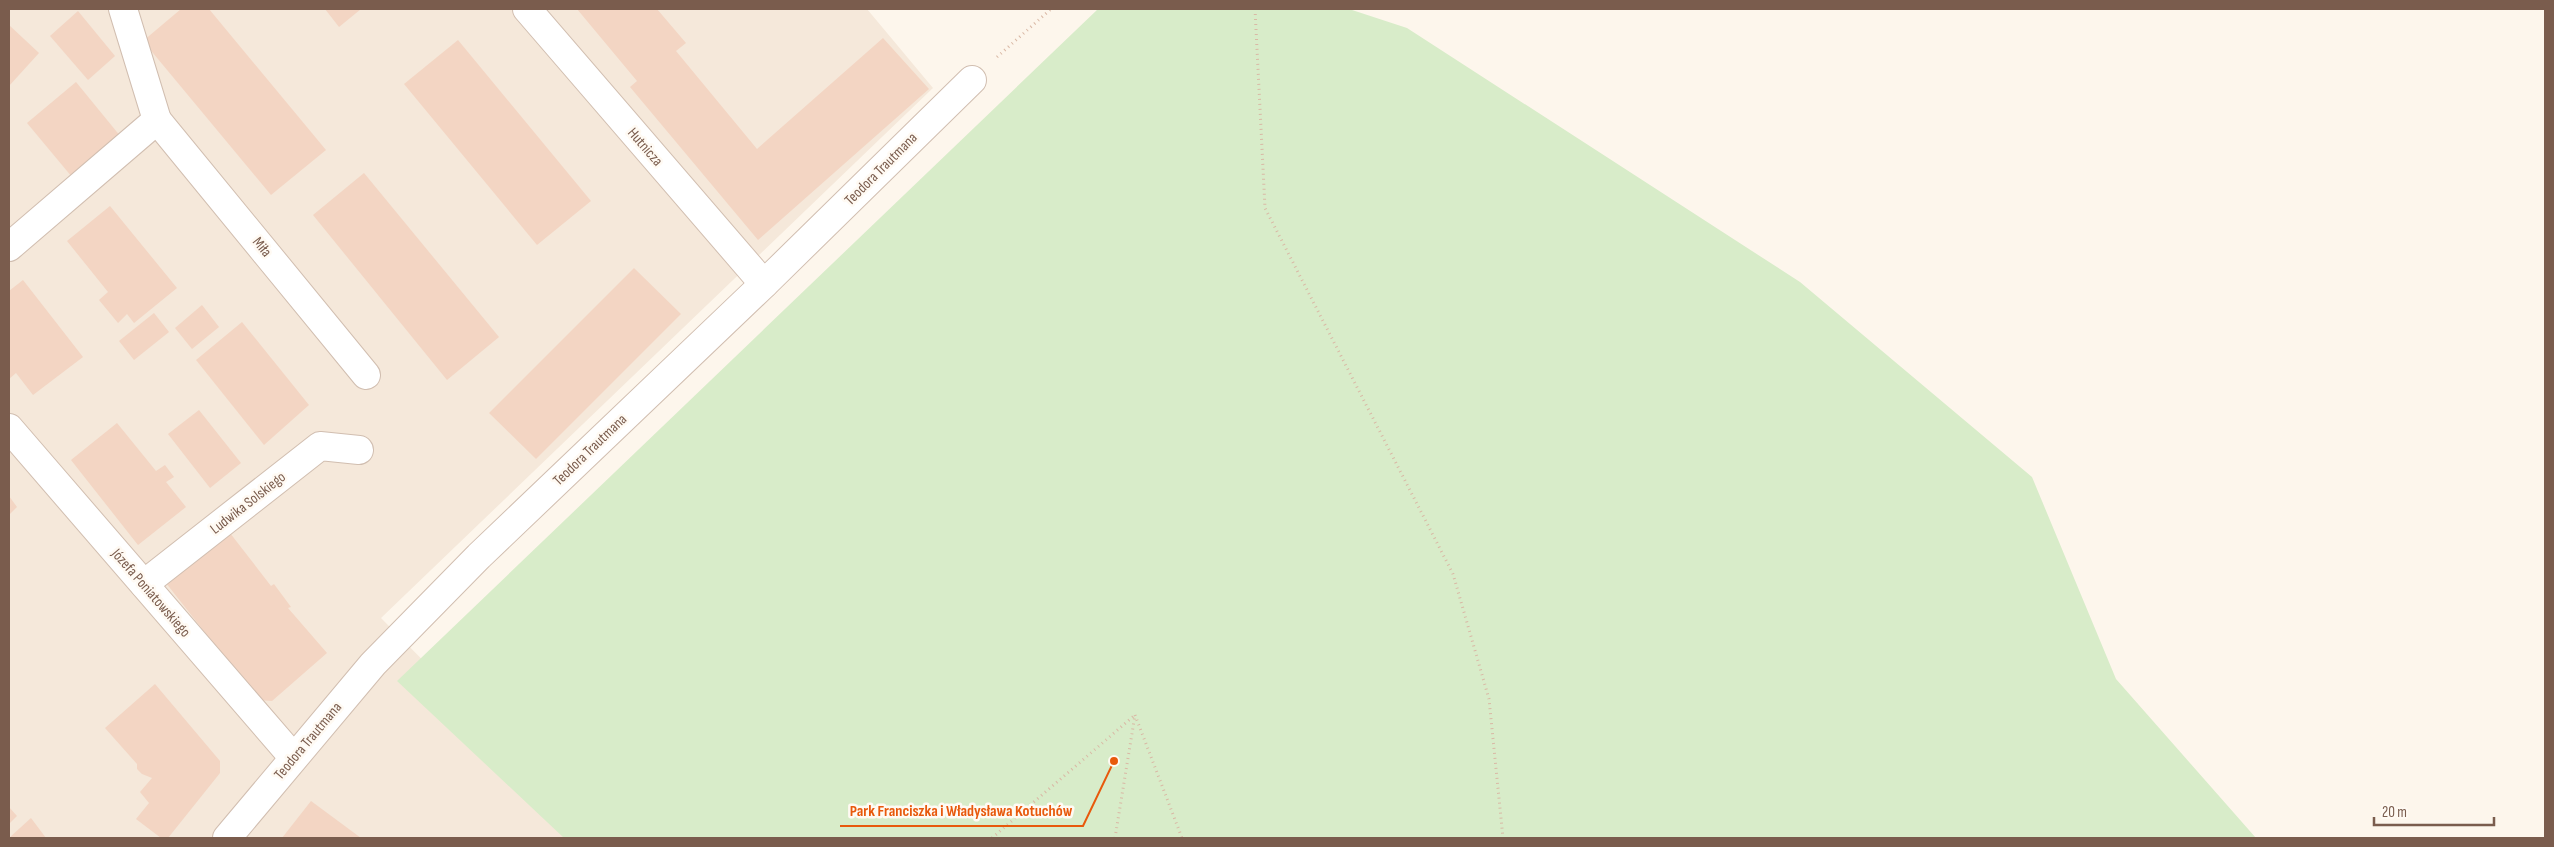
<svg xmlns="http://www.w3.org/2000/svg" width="2554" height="847" viewBox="0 0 2554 847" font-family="'Sofia Sans Condensed',sans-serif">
	<rect width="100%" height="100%" fill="#fdf6ec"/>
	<polygon fill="#f5e8da" points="9,9 867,9 933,88 381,618 599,838 9,838"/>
	<polygon fill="#d8ecc9" points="1098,9 1349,9 1407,28 1800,282 2032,477 2116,679 2256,838 564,838 397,681"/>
	<g fill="#f3d5c3">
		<polygon points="181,9 209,9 326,150 271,195 143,41"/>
		<polygon points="325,9 361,9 339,27"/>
		<polygon points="577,9 657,9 686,43 676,51 757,149 883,38 929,89 758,240 630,87 637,81"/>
		<polygon points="78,11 115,56 88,80 50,36"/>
		<polygon points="9,25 39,53 9,86"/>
		<polygon points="458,40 591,201 537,245 404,84"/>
		<polygon points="76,82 121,137 72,177 27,123"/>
		<polygon points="364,173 499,337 447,380 313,215"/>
		<polygon points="110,206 177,288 134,323 127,314 118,323 99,300 108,292 67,241"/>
		<polygon points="634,268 681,314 536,459 489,413"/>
		<polygon points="23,280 83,357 33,395 16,373 9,379 9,291"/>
		<polygon points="202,305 219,327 192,349 175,328"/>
		<polygon points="154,313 169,332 134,360 119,341"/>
		<polygon points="242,322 309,405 264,445 196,360"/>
		<polygon points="199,410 241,463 210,488 168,434"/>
		<polygon points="117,423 156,471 165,465 174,477 166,482 186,507 138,545 71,460"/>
		<polygon points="9,496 17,507 9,515"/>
		<polygon points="230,533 271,586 274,584 291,607 288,608 327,653 272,701 258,700 166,583"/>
		<polygon points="155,684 220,761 220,773 168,838 161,838 136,819 149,803 140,792 152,778 142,774 137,769 137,764 105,728"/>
		<polygon points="311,801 361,838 282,838"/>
		<polygon points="9,807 17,816 9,824"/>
		<polygon points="31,818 46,838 9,838"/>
	</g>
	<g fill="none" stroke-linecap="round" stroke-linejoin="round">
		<defs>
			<g id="minor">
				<polyline points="527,9 764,284"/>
				<polyline points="157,120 366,375"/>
				<polyline points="9,247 157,120 123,9"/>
				<polyline points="9,428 293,757"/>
				<polyline points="144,584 320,446 359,450"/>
				<polyline points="227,838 373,664 479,556 764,284 972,80"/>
			</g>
		</defs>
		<use href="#minor" stroke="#d1beb0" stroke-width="30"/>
		<g stroke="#d9b8a5" stroke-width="3" stroke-dasharray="1 4" stroke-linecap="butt">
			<polyline points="1255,9 1265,208 1453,574 1489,699 1503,838"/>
			<polyline points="997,57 1051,9"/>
			<polyline points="1135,715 1182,838"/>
			<polyline points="992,838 1135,715"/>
			<polyline points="1115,838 1135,715"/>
		</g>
		<use href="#minor" stroke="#fff" stroke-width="28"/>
	</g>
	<g text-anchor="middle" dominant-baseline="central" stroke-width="5" stroke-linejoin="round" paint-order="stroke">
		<g font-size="15" fill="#7a5c4d" stroke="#fffaf3">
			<text transform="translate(645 147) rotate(49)">Hutnicza</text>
			<text transform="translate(881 169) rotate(-45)">Teodora Trautmana</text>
			<text transform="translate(262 247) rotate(51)">Miła</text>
			<text transform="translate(590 450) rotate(-44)">Teodora Trautmana</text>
			<text transform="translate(248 503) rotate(-38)">Ludwika Solskiego</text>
			<text transform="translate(151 593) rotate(49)">Józefa Poniatowskiego</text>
			<text transform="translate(308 741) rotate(-50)">Teodora Trautmana</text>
		</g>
	</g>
	<path fill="none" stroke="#e8590c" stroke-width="2" d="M1114 761L1083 826H840"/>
	<circle fill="#e8590c" stroke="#fffaf3" stroke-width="2" cx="1114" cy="761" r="5"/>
	<g font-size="16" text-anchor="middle" font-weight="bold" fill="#e8590c" stroke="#fffaf3" stroke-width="5" stroke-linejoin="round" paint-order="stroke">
		<text x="961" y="816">Park Franciszka i Władysława Kotuchów</text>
	</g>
	<rect width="2554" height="847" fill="none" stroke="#7a5c4d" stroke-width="20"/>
	<path d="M2374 817v8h120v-8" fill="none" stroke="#7a5c4d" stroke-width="2.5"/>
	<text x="2382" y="817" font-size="15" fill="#7a5c4d" stroke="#fffaf3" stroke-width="4" paint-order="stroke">20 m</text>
</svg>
